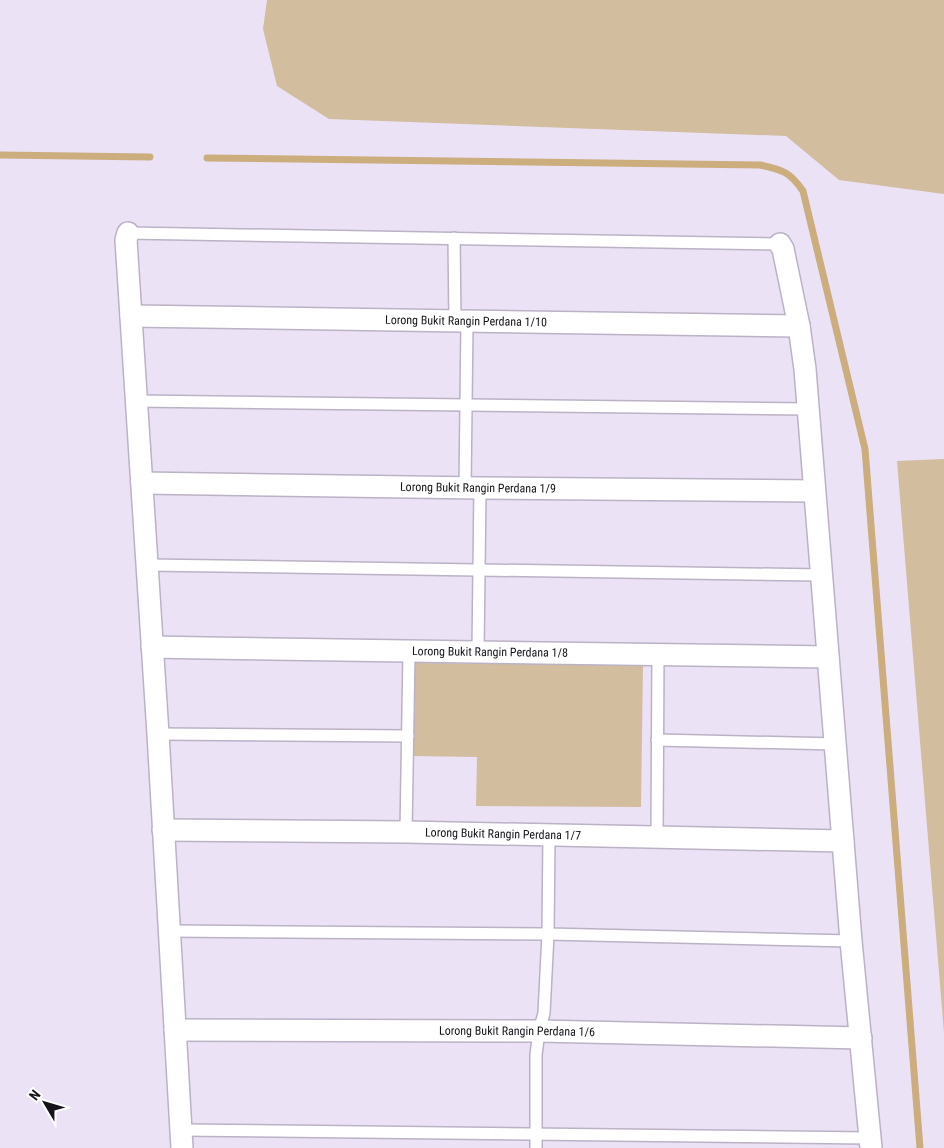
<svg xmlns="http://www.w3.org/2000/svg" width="944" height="1148" viewBox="0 0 944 1148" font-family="'Roboto Condensed',sans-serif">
	<rect width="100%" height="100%" fill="#ebe2f6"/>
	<g fill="#d2bd9e">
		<polygon points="267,0 944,0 944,194 839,180 786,136 329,119 277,86 263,29"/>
		<polygon points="944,459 944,1033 897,461"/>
		<polygon points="413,663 643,665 641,807 476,806 477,757 412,756"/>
	</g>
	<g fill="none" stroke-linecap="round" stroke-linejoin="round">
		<g stroke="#ccad7e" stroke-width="7">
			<polyline points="0,155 150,157"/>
			<path d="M207,158L760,165C783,170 790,172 803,191L865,449L920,1148"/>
		</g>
		<defs>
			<g id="service">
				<polyline points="128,233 780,244"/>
				<polyline points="454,238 455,321"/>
				<polyline points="136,401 808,409"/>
				<polyline points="465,488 467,322"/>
				<polyline points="147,565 821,575"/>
				<polyline points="478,652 480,488"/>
				<polyline points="158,734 408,736"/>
				<polyline points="657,740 836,744"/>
				<polyline points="406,832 409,652"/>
				<polyline points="657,837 658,654"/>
				<polyline points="170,931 548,934 851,941"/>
				<polyline points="181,1130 869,1138"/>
				<polyline points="536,1148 536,1055 539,1031 544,1013 548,934 549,836"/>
			</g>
			<g id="minor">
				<polyline points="128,233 126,240 158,734 182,1148"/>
				<polyline points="780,244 783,249 799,326 805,369 851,941 871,1148"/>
				<path id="s1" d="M131,316L799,326"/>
				<path id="s2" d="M142,483L480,488L814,491"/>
				<path id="s3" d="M152,647C377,652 602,652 828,657"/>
				<path id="s4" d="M163,830L406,832L843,841"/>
				<path id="s5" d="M175,1030L539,1031L861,1038"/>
			</g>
		</defs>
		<use href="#service" stroke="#bbb2c6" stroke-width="14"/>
		<use href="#minor" stroke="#bbb2c6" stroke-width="24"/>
		<use href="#service" stroke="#fff" stroke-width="11"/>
		<use href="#minor" stroke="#fff" stroke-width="21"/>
	</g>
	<g text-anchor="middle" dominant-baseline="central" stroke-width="4" stroke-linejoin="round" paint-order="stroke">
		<g font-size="12" fill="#16131a" stroke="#fff">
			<text stroke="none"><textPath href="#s1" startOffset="335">Lorong Bukit Rangin Perdana 1/10</textPath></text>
			<text stroke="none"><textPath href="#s2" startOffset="336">Lorong Bukit Rangin Perdana 1/9</textPath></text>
			<text stroke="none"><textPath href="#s3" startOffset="338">Lorong Bukit Rangin Perdana 1/8</textPath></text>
			<text stroke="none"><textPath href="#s4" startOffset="340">Lorong Bukit Rangin Perdana 1/7</textPath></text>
			<text stroke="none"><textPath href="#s5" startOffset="342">Lorong Bukit Rangin Perdana 1/6</textPath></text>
		</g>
	</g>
	<g transform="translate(45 1103) rotate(308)" stroke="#ffffff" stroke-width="4" paint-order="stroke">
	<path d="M0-4L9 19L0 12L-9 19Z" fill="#16131a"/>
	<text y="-8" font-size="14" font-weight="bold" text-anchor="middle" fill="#16131a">N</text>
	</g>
</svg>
